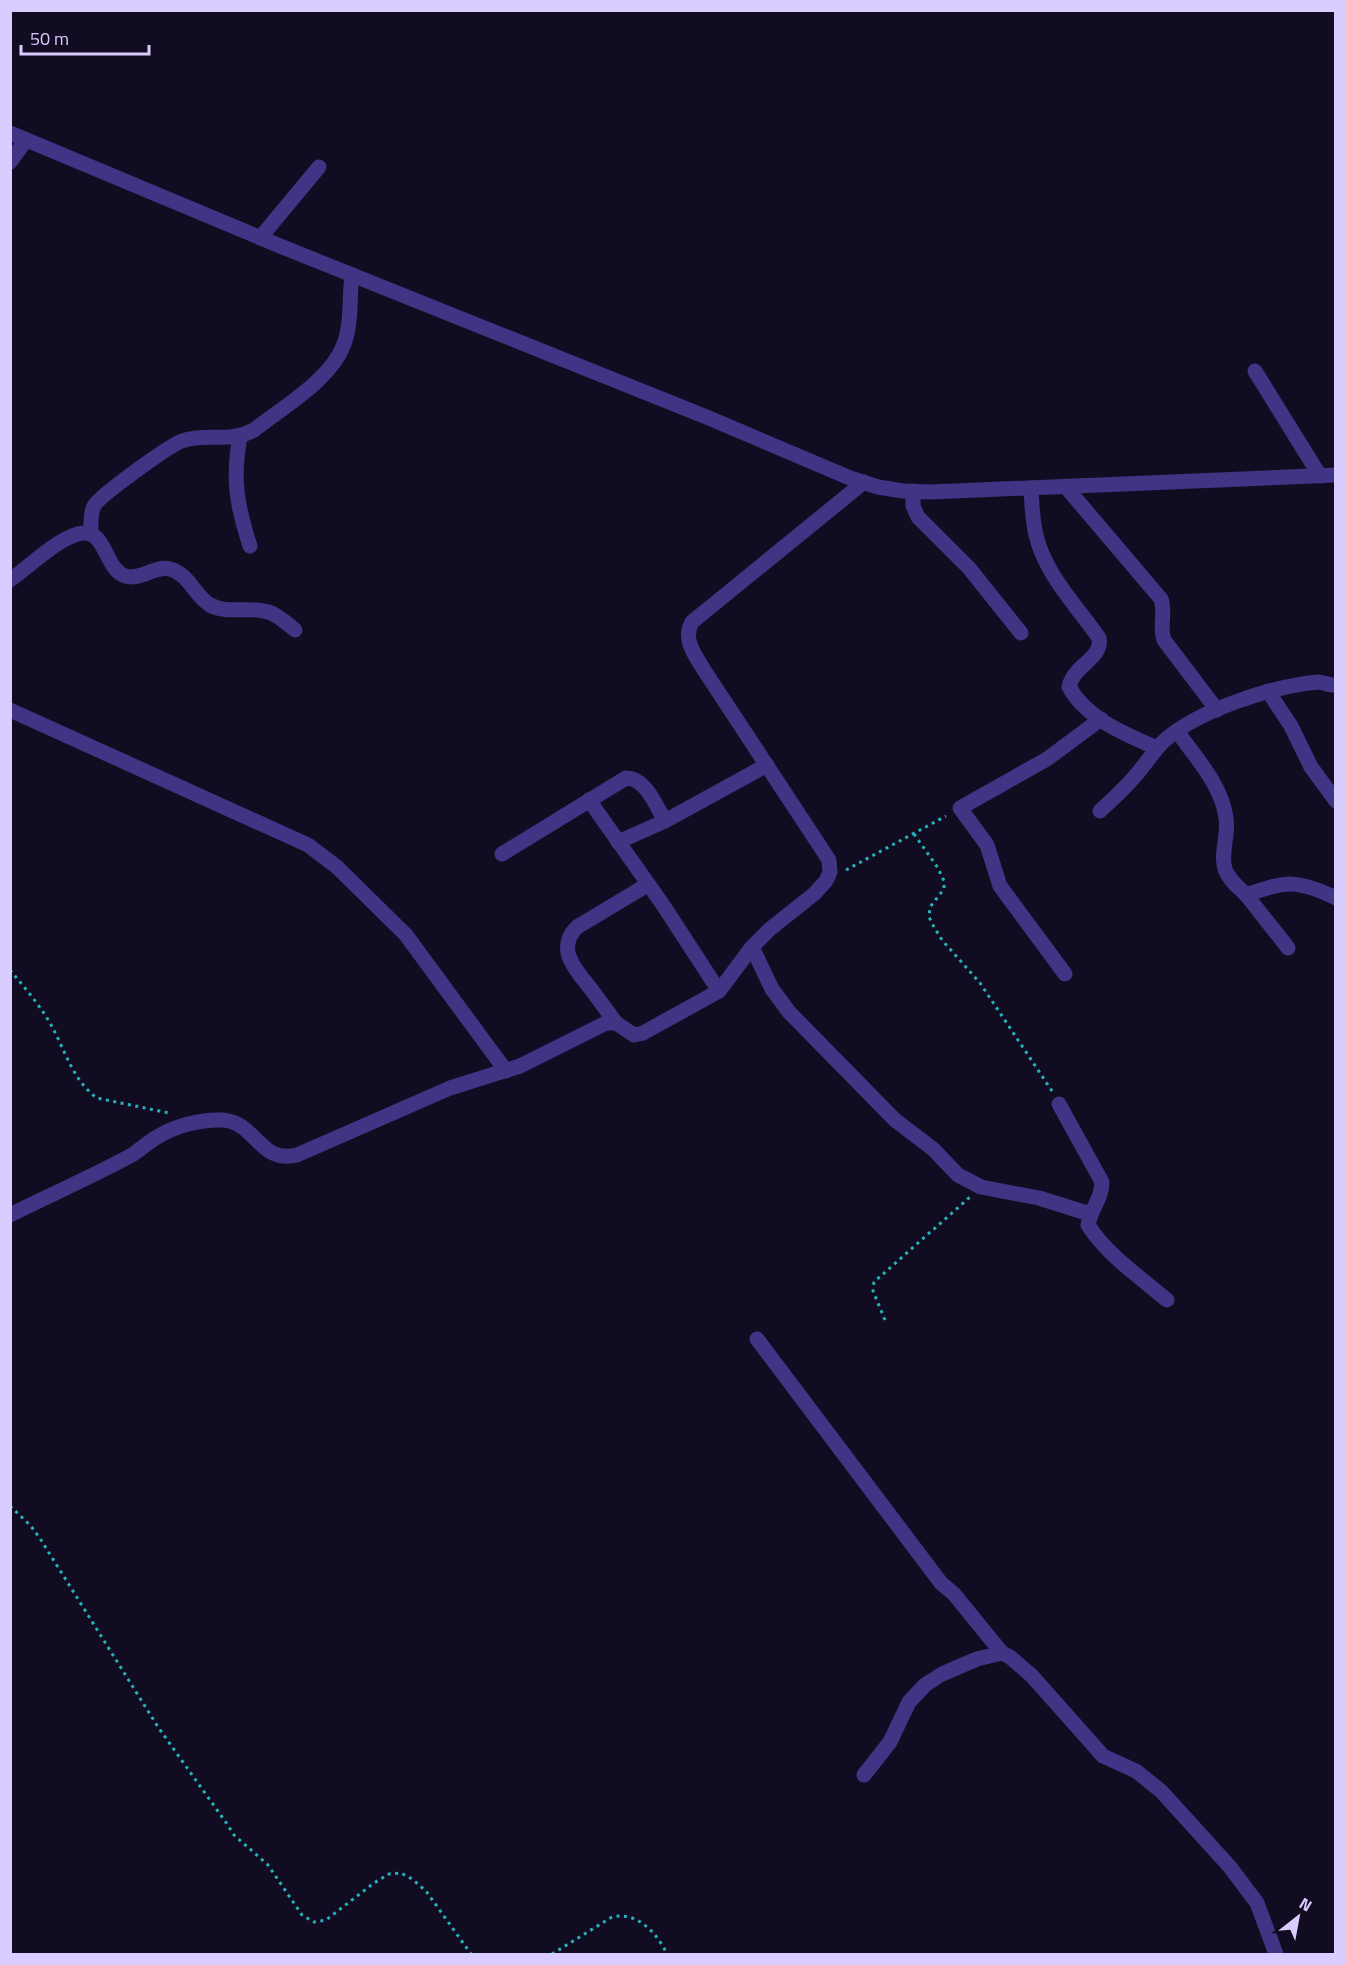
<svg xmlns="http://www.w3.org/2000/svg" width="1346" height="1965" viewBox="0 0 1346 1965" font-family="'Titillium Web',sans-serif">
	<rect width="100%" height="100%" fill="#120c22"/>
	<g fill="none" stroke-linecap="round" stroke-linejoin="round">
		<g stroke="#26b2ba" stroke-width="3" stroke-dasharray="3 4.5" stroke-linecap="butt">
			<polyline points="914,834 938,868 944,881 944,889 930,907 929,917 934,927 942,940 980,983 1052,1091"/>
			<polyline points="846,870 946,816"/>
			<path d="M10,970C24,987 39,1004 50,1023C65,1049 72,1080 97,1098L169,1113"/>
			<polyline points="885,1320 873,1291 874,1282 970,1197"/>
			<polyline points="10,1506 31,1526 41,1540 158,1727 227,1824 234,1835 268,1865 302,1915 314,1922 326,1920 374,1883 389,1874 401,1873 412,1879 426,1891 471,1954"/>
			<path d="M552,1954L612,1917C637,1911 657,1933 667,1954"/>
		</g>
		<g stroke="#403484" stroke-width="15">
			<polyline points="10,162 26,140"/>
			<polyline points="260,238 319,167"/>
			<polyline points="1255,371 1320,476"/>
			<path d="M240,437C232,479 237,506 250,546"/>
			<path d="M1066,487L1161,599C1166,613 1159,626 1164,640L1217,710"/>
			<path d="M1031,488C1032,504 1032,519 1036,535C1045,574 1076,605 1099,638C1103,659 1073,665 1069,687C1087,719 1125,734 1157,748"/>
			<polyline points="913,491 913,506 918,517 969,568 1021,633"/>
			<path d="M91,533C91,524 90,514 94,506C99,496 170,445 182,441C209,432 227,444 254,430C283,407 331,380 344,344C352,323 349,297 352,275"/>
			<path d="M10,580C29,567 61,535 83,533C106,531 105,569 125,576C140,581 155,565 170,569C189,574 194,595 210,605C227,614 246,607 264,611C276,613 285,622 295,630"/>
			<polyline points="1268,691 1291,726 1311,767 1336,801"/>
			<polyline points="10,710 308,845 337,867 406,935 506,1071"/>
			<path d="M1177,731C1195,757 1222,785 1226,818C1229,835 1220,853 1225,869C1229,881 1240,888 1248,897C1261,914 1275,931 1288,948"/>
			<polyline points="589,800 663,905 719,991"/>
			<path d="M1100,811C1113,799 1125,788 1136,775C1146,764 1154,750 1165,740C1199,710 1273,686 1318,682C1324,682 1329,686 1336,685"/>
			<polyline points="618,842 665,821 767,765"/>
			<path d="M502,854L626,778C646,778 656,806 665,821"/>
			<path d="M1246,895C1285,881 1297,879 1336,898"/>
			<polyline points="752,947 772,989 789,1012 895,1120 933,1149 958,1175 981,1187 1039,1198 1090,1214"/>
			<polyline points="1065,974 1000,886 987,845 960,808 1047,759 1101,719"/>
			<path d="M616,1023C608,1012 599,1000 591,989C576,970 555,949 577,927L647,885"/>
			<path d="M1059,1104L1102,1182C1102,1199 1091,1208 1088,1225C1107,1255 1140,1277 1167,1300"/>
			<path d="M10,1215C50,1195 91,1177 130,1156C139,1151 147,1143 157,1137C175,1126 200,1119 223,1120C257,1123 259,1164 297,1155L450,1088L520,1066L606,1023H616L634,1035L643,1033L719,991L752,947L770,929L814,894L826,881L830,872L829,860L704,670C695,655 682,639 692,622L864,482"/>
			<polyline points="757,1339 941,1583 954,1594 1002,1653"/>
			<polyline points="864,1775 890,1742 909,1702 925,1685 942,1674 977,1659 1002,1653 1010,1657 1032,1676 1103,1756 1136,1771 1161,1791 1230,1867 1257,1903 1276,1954"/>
		</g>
		<polyline stroke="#403484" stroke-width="15" points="10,133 280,246 709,418 850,478 878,487 903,491 931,492 1336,475"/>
	</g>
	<rect width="1346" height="1965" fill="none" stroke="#d9cdff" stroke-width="24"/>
	<g transform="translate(1298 1917) rotate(31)" stroke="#120c22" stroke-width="4.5" paint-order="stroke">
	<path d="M0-4.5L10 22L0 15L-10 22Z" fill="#d9cdff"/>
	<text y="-9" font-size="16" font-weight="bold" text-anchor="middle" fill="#d9cdff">N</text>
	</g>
	<path d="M21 45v9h128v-9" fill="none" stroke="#d9cdff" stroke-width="3"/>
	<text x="30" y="45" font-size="18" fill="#d9cdff" stroke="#120c22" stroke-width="4.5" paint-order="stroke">50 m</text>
</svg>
